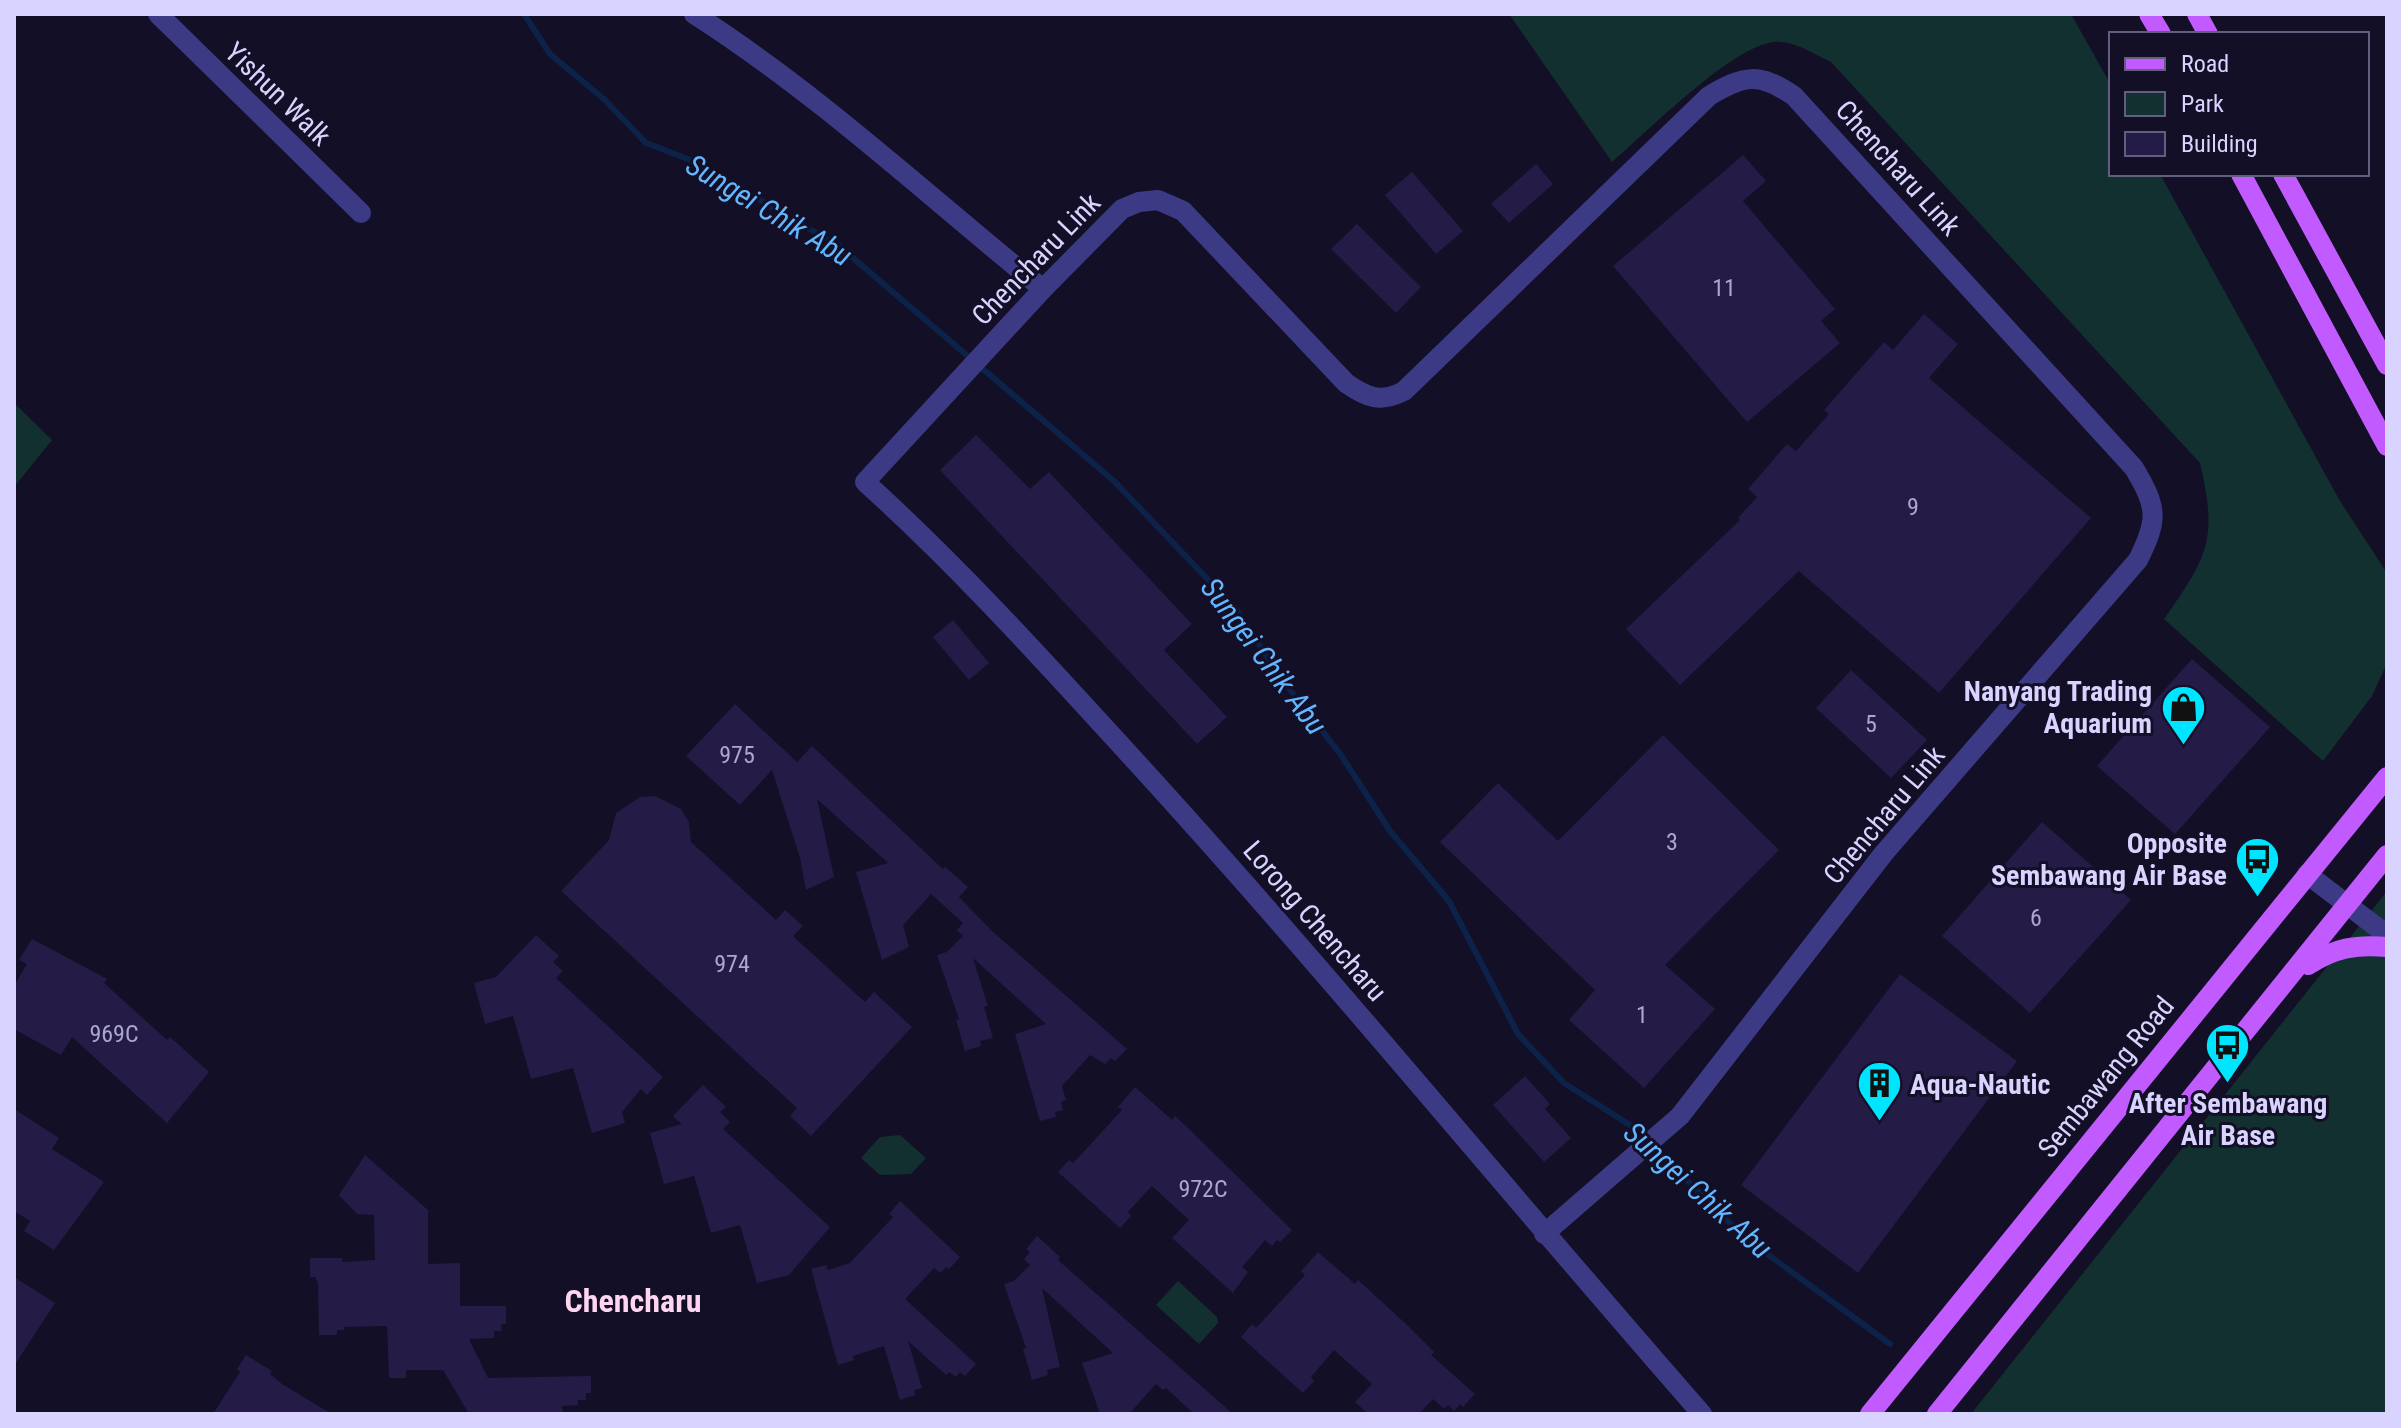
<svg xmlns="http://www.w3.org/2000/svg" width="2401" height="1428" viewBox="0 0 2401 1428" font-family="'Roboto Condensed',sans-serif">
	<rect width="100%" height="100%" fill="#130f26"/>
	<g fill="#12302f">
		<path d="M1509,14H2071L2111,85V174H2160L2340,501L2387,573V663L2372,696L2323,761L2164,619C2208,556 2218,540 2200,463L1831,62C1814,54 1793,40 1774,42C1732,46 1646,133 1612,162Z"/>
		<polygon points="14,403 52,440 14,487"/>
		<polygon points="2387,891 2387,1414 1971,1414"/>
		<polygon points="900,1135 926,1158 911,1174 880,1175 861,1158 880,1137"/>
		<polygon points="1178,1281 1217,1317 1218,1323 1199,1344 1156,1305"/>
	</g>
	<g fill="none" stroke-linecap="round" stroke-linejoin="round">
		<polyline stroke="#0c2248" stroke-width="6" points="524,14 550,54 605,100 646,143 693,161 839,246 1114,481 1237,610 1279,676 1341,755 1390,831 1449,901 1518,1034 1564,1083 1633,1127 1744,1237 1890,1344"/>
	</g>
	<g fill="#241b47">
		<polygon points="1743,155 1766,181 1743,201 1835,309 1821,321 1840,343 1747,422 1613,266"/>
		<polygon points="1536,164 1553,184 1509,223 1491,204"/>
		<polygon points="1412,172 1463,231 1436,254 1385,195"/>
		<polygon points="1357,224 1421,287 1396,313 1331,249"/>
		<polygon points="1924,314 1958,344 1929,378 2091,518 1939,693 1799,571 1680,685 1626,629 1740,520 1738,518 1757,497 1748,489 1787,444 1796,451 1829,414 1824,410 1884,342 1893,350"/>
		<polygon points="976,435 1030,489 1049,472 1192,624 1164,650 1227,717 1197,744 940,470"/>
		<polygon points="953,620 989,663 969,680 933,637"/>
		<polygon points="2192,659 2270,727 2175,834 2097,766"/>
		<polygon points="1851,670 1927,740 1891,778 1816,708"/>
		<polygon points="735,704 797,762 812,746 943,869 945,867 968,887 959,897 992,931 1127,1049 1115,1061 1111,1058 1105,1064 1090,1055 1062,1086 1066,1100 1061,1102 1063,1110 1055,1112 1056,1117 1040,1121 1015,1034 1046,1024 973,958 988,1006 984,1007 993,1038 980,1041 981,1046 965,1051 956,1020 959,1019 937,955 947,952 963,936 957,930 963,923 931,894 903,925 909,947 882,960 856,872 888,863 817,799 834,877 806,890 800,858 772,770 740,805 686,756"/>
		<polygon points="1663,735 1779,850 1665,965 1715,1009 1644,1088 1569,1020 1595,990 1440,842 1498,783 1558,841"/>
		<polygon points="655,796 681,809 689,822 691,842 776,920 785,910 803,926 793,936 865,1002 874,992 912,1027 811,1136 790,1116 797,1108 561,891 609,840 616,813 640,797"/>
		<polygon points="2042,822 2131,900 2030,1013 1942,936"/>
		<polygon points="536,935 559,956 553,962 563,971 556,978 663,1077 647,1095 641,1089 622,1112 625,1123 592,1133 573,1068 531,1079 513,1016 485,1024 474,983 496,977"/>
		<polygon points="32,939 107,979 104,983 167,1040 170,1037 209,1072 167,1123 72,1037 61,1055 14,1029 14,986 27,964 19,960"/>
		<polygon points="1900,974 2017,1061 1858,1273 1741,1185"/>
		<polygon points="1525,1076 1550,1104 1545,1109 1571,1138 1544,1162 1493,1105"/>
		<polygon points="703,1085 726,1107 720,1112 730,1122 723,1129 830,1227 789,1275 757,1283 740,1225 711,1233 694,1176 664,1184 650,1133 682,1124 673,1116"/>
		<polygon points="1135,1087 1172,1120 1175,1116 1188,1128 1292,1230 1280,1242 1277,1240 1272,1246 1265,1240 1255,1252 1242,1267 1248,1272 1233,1293 1172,1238 1189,1220 1152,1186 1128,1212 1131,1216 1120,1228 1058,1172 1069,1160 1073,1163 1088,1147 1122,1110 1118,1107"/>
		<polygon points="14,1109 59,1138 52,1149 104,1182 54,1250 24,1231 30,1221 14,1211"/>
		<polygon points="365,1155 428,1210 428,1264 460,1263 460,1306 506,1306 506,1324 501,1324 502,1331 494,1331 494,1338 469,1339 488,1378 591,1376 591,1393 586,1393 586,1400 578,1400 578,1405 562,1406 563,1414 469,1414 443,1370 406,1370 406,1378 389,1378 387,1326 344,1327 344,1330 337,1330 337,1335 319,1335 318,1283 315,1277 310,1277 310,1258 342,1258 342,1262 375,1260 374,1215 357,1214 339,1195"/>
		<polygon points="900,1201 960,1257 949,1269 946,1267 940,1273 934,1268 905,1299 976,1364 965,1376 960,1372 956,1377 949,1372 946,1375 908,1341 922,1388 914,1390 915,1395 900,1400 884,1346 853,1356 854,1360 838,1365 811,1269 826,1265 828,1270 850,1263 893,1217 889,1214"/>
		<polygon points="1037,1236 1060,1257 1058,1260 1233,1414 1194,1414 1166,1388 1163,1390 1156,1384 1129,1414 1100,1414 1082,1363 1113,1353 1042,1288 1060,1367 1047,1370 1048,1375 1032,1380 1023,1349 1026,1348 1004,1284 1014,1281 1030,1265 1024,1259 1030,1252 1026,1249"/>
		<polygon points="1318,1252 1355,1284 1358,1280 1405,1323 1434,1352 1431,1355 1475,1394 1463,1407 1460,1404 1454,1411 1448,1405 1444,1409 1433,1399 1419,1414 1368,1414 1355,1402 1372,1384 1334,1350 1311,1377 1314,1381 1303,1393 1241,1337 1252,1324 1256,1328 1305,1275 1301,1271"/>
		<polygon points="14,1277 55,1303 14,1366"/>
		<polygon points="246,1355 272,1371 270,1374 282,1384 332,1414 213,1414 240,1372 237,1369"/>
	</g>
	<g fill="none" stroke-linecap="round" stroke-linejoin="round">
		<g stroke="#3d3a85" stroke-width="20">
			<polyline points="158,14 361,213"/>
			<path d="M694,14C819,94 928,196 1043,289"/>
			<polyline points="2307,874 2387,935"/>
			<path d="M1544,1234L1680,1116L1884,853L2138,560C2159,519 2157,507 2134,468L1794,96C1759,72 1744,75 1709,96L1404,391C1381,403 1367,398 1346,383L1183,211L1158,200L1139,202L1122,209L1043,289L865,482C959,567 1043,660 1128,753C1325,968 1510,1195 1702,1414"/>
		</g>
		<g stroke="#c25bff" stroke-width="20">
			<polyline points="2149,14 2161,34"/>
			<polyline points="2197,14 2208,34"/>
			<polyline points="2241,174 2387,446"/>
			<polyline points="2283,174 2387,365"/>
			<path d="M2308,965C2335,948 2356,944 2387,947"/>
			<polyline points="1870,1414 2387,777"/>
			<polyline points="1937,1414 2387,855"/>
		</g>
	</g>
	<defs>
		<symbol id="shop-pin" viewBox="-11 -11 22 30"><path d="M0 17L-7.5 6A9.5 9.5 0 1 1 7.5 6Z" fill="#00e5ff" stroke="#130f26"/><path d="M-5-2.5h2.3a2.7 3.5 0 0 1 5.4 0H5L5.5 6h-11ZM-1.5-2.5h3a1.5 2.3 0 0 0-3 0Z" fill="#111"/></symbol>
		<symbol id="bus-pin" viewBox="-11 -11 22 30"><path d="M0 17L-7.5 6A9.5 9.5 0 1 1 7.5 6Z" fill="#00e5ff" stroke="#130f26"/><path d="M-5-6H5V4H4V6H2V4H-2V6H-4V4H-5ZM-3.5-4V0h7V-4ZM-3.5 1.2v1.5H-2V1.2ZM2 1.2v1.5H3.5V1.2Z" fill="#111"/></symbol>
		<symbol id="building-pin" viewBox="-11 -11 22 30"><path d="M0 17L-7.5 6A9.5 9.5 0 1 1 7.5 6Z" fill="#00e5ff" stroke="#130f26"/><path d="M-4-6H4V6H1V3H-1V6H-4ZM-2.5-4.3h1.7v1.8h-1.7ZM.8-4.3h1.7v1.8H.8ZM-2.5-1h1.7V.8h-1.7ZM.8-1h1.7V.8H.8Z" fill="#111"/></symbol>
	</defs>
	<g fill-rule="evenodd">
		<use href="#shop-pin" x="2158" y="682" width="51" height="69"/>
		<use href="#bus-pin" x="2232" y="834" width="51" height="69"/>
		<use href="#bus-pin" x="2202" y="1020" width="51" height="69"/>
		<use href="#building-pin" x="1854" y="1058" width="51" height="69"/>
	</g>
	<g text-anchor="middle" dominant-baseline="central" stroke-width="6" stroke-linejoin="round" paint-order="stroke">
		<g font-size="24" fill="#aca6d1">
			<text x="1724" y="288">11</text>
			<text x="1913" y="507">9</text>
			<text x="1871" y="724">5</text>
			<text x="737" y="755">975</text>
			<text x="1672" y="842">3</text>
			<text x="2036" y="918">6</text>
			<text x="732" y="964">974</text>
			<text x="1642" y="1015">1</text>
			<text x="114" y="1034">969C</text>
			<text x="1203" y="1189">972C</text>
		</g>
		<g font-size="28" fill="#d9d4ff" stroke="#130f26">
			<text transform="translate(278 94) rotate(44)">Yishun Walk</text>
			<text transform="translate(1898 168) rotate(48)">Chencharu Link</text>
			<text transform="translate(1036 259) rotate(-46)">Chencharu Link</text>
			<text transform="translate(1884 815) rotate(-50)">Chencharu Link</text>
			<text transform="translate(1315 921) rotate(49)">Lorong Chencharu</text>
			<text transform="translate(2106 1077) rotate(-51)">Sembawang Road</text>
		</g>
		<g font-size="28" font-weight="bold" fill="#d9d4ff" stroke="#130f26" text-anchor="end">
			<text x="2152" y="691">Nanyang Trading<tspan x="2152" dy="32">Aquarium</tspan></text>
			<text x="2227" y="843">Opposite<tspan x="2227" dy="32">Sembawang Air Base</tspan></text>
			<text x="1910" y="1084" text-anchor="start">Aqua-Nautic</text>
			<text x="2228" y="1103" text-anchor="middle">After Sembawang<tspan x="2228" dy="32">Air Base</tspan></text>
		</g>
		<g font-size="30" font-style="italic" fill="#62b6ff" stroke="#130f26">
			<text transform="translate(769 210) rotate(31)">Sungei Chik Abu</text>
			<text transform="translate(1264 656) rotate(53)">Sungei Chik Abu</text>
			<text transform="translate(1698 1190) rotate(42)">Sungei Chik Abu</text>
		</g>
		<g font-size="32" font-weight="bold" fill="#ffd6f0" stroke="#130f26">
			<text x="633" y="1301">Chencharu</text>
		</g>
	</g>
	<rect width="2401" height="1428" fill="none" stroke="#d9d4ff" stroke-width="32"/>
	<rect x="2109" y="32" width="260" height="144" fill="#130f26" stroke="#625e7d" stroke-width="2"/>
	<rect x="2125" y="58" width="40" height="12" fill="#c25bff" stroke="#625e7d" stroke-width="2"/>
	<text x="2181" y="72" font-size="24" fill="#d9d4ff">Road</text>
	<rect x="2125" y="92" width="40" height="24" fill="#12302f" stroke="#625e7d" stroke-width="2"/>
	<text x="2181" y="112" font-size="24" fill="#d9d4ff">Park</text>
	<rect x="2125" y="132" width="40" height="24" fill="#241b47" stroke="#625e7d" stroke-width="2"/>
	<text x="2181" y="152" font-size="24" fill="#d9d4ff">Building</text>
</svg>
